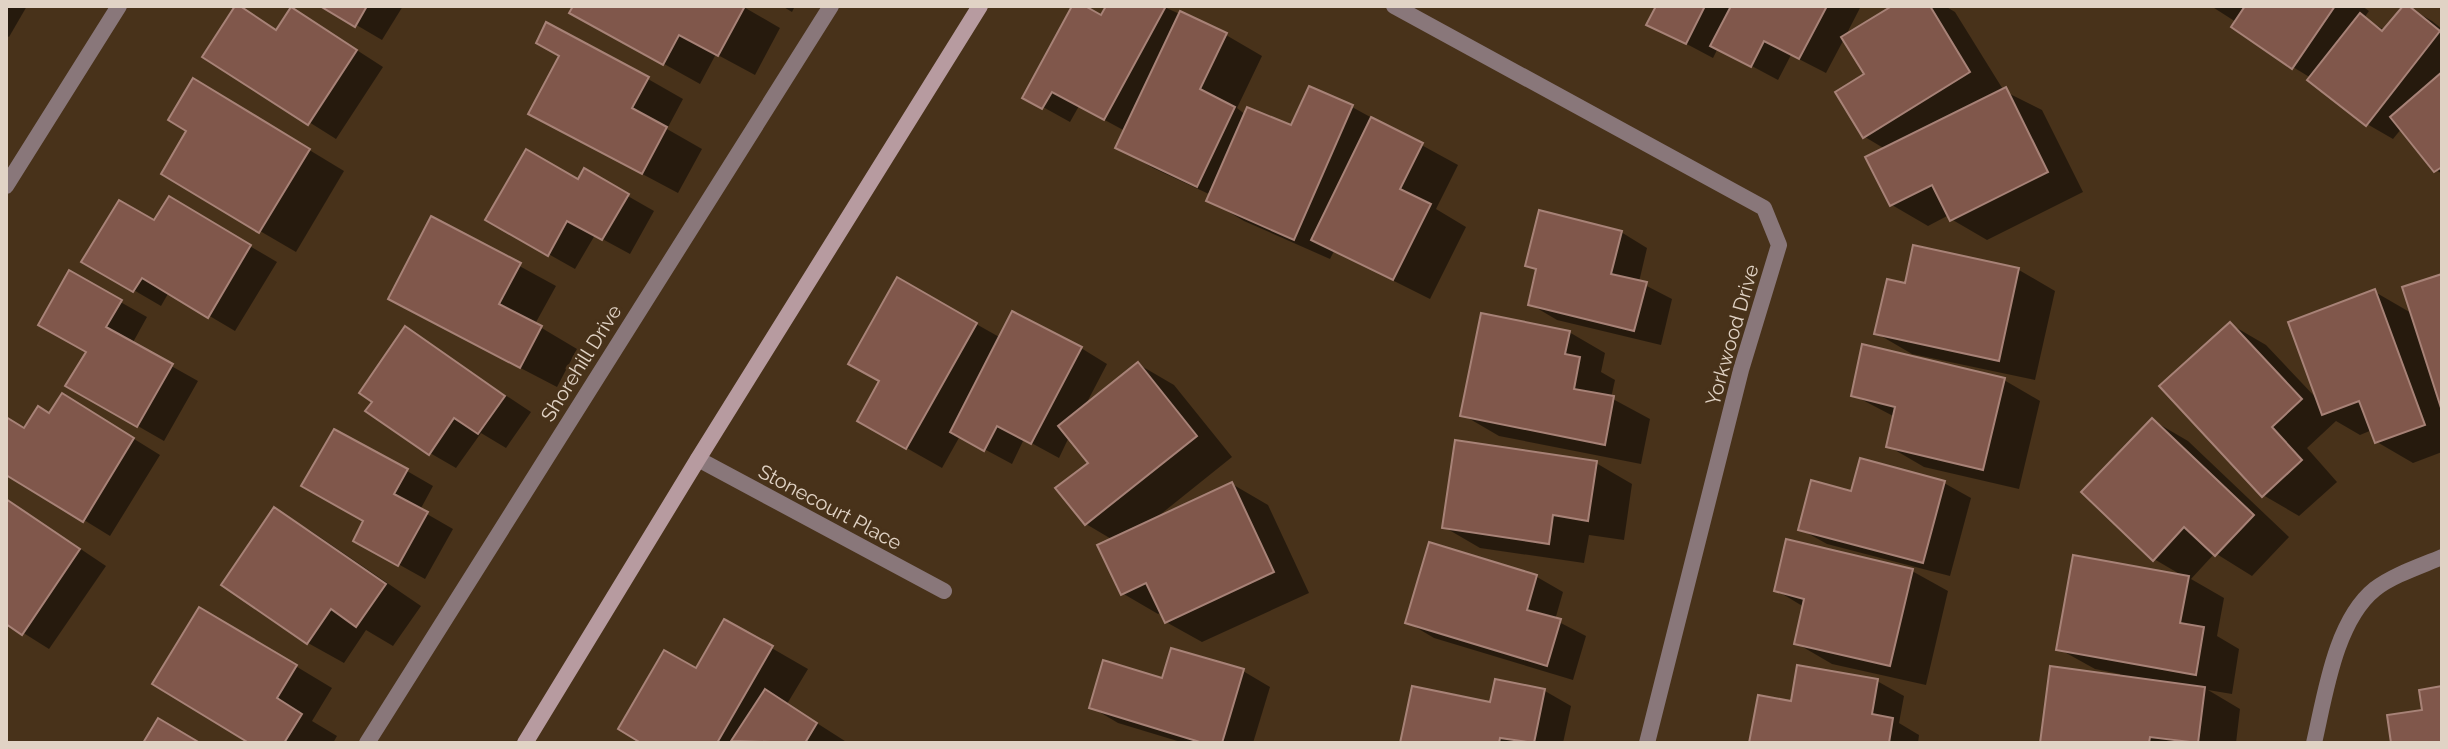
<svg xmlns="http://www.w3.org/2000/svg" width="2448" height="749" viewBox="0 0 2448 749" font-family="Raleway,sans-serif">
	<rect width="100%" height="100%" fill="#48321a"/>
	<g fill="#0007">
		<polygon points="6,6 27,6 9,37 6,35"/>
		<polygon points="237,6 278,31 318,25 383,67 336,139 204,56"/>
		<polygon points="324,6 403,6 382,40"/>
		<polygon points="575,6 742,6 780,28 755,75 716,54 700,84 605,31"/>
		<polygon points="782,6 795,6 792,12"/>
		<polygon points="1074,6 1081,6 1102,18 1109,6 1162,6 1226,35 1262,56 1237,108 1246,115 1292,128 1310,88 1352,107 1458,165 1436,209 1466,227 1430,299 1334,251 1330,259 1244,221 1209,200 1211,195 1153,168 1117,147 1125,131 1079,106 1070,122 1025,97"/>
		<polygon points="1658,6 1861,6 1845,37 1895,6 1945,6 1955,12 2004,91 2042,110 2083,192 1987,240 1951,219 1949,215 1928,226 1892,205 1885,149 1865,137 1867,75 1844,39 1826,73 1791,55 1778,80 1718,48 1713,58 1649,24"/>
		<polygon points="2211,6 2362,6 2369,11 2364,18 2386,31 2406,6 2432,21 2442,29 2442,174 2436,170 2402,128 2393,139 2367,124 2311,78 2293,67 2236,22"/>
		<polygon points="648,79 683,99 667,129 702,149 678,193 567,134"/>
		<polygon points="230,102 344,171 296,252 260,231"/>
		<polygon points="584,171 654,211 630,254 595,235 575,269 488,220 578,181"/>
		<polygon points="170,199 277,262 235,331 169,292 161,306 84,261 155,223"/>
		<polygon points="432,218 556,286 535,324 577,349 557,387 426,319"/>
		<polygon points="1621,232 1647,248 1639,282 1672,299 1661,345 1557,320 1530,304 1538,271 1527,265"/>
		<polygon points="1914,248 2019,270 2055,291 2035,380 1912,354 1876,333 1906,285"/>
		<polygon points="69,273 147,317 132,344 198,381 164,441 68,386 88,351"/>
		<polygon points="2442,276 2442,452 2413,463 2377,442 2372,430 2360,435 2336,421 2307,448 2337,482 2299,516 2263,495 2230,324 2266,345 2319,401 2375,292 2413,314"/>
		<polygon points="898,280 1001,338 1081,348 1107,364 1084,408 1138,364 1174,385 1232,457 1156,518 1232,484 1268,505 1309,593 1202,642 1166,622 1162,612 1158,614 1122,593 1113,540 1086,524 1090,463 1069,437 1059,458 1024,439 1012,464 960,436 942,468 859,421 881,381"/>
		<polygon points="405,329 531,412 506,448 481,433 456,468 430,453 375,401"/>
		<polygon points="1569,332 1605,353 1601,372 1615,380 1611,398 1650,419 1641,464 1499,436 1463,415"/>
		<polygon points="2004,380 2040,401 2019,489 1924,467 1888,446 1895,417 1853,395"/>
		<polygon points="89,411 160,455 110,536 6,472 6,419 25,430 50,415"/>
		<polygon points="2152,420 2188,441 2289,537 2252,576 2215,553 2191,579 2224,598 2217,636 2239,649 2232,694 2208,690 2240,709 2236,743 2042,743 2120,678 2120,674 2095,669 2059,649 2183,576 2154,559"/>
		<polygon points="1596,463 1632,484 1624,540 1589,535 1584,563 1480,548 1444,527"/>
		<polygon points="407,471 433,486 420,510 453,529 425,579 355,540"/>
		<polygon points="1944,483 1971,498 1950,576 1827,544 1800,529 1852,494"/>
		<polygon points="6,499 106,566 49,649 6,622"/>
		<polygon points="275,510 311,531 421,606 393,646 366,630 344,663 308,643"/>
		<polygon points="1430,545 1537,577 1563,592 1555,620 1586,636 1573,680 1434,638 1407,622"/>
		<polygon points="1912,571 1948,591 1926,685 1832,664 1796,643 1804,607 1776,590"/>
		<polygon points="725,621 808,669 787,704 848,743 645,743 696,670"/>
		<polygon points="236,630 332,688 312,721 337,736 333,743 253,743"/>
		<polygon points="1243,671 1270,687 1253,743 1184,743 1118,723 1091,707 1163,680"/>
		<polygon points="1877,681 1904,696 1899,723 1919,735 1918,743 1751,743 1792,703"/>
		<polygon points="1545,691 1571,706 1563,743 1402,743 1491,705"/>
	</g>
	<g fill="#80574b" stroke="#a78277" stroke-width="2">
		<polygon points="235,6 240,6 276,30 291,7 357,50 308,125 202,57"/>
		<polygon points="320,6 367,6 355,27"/>
		<polygon points="573,6 745,6 718,56 679,35 663,65 569,13"/>
		<polygon points="1072,6 1085,6 1101,15 1106,6 1166,6 1104,120 1052,92 1042,109 1022,98"/>
		<polygon points="1656,6 1705,6 1686,44 1646,25"/>
		<polygon points="1731,6 1827,6 1799,59 1764,41 1751,67 1710,46"/>
		<polygon points="1892,6 1930,6 1970,72 1863,138 1835,92 1864,74 1841,37"/>
		<polygon points="2245,6 2335,6 2292,69 2231,27"/>
		<polygon points="2403,6 2409,6 2440,31 2366,126 2307,80 2360,13 2382,31"/>
		<polygon points="1180,11 1227,33 1200,89 1235,107 1197,187 1115,148"/>
		<polygon points="546,22 649,77 632,108 667,127 642,174 528,114 559,56 536,43"/>
		<polygon points="2442,72 2442,167 2434,172 2390,117"/>
		<polygon points="193,78 310,149 259,233 161,174 186,131 168,120"/>
		<polygon points="1309,86 1353,105 1294,240 1206,201 1247,107 1291,125"/>
		<polygon points="2006,87 2048,172 1950,221 1932,185 1890,206 1865,157"/>
		<polygon points="1371,117 1423,143 1400,189 1431,204 1393,280 1311,240"/>
		<polygon points="526,149 578,179 584,168 629,194 602,240 567,221 548,256 485,220"/>
		<polygon points="169,196 251,245 208,318 142,278 133,292 81,262 119,200 154,220"/>
		<polygon points="1539,210 1622,231 1611,274 1647,282 1634,331 1528,305 1536,269 1525,266"/>
		<polygon points="431,216 521,263 499,304 542,326 520,368 388,299"/>
		<polygon points="1913,245 2019,268 1999,361 1874,334 1887,279 1905,283"/>
		<polygon points="69,270 122,300 106,327 173,364 137,427 65,386 86,352 38,325"/>
		<polygon points="2442,274 2442,411 2402,287"/>
		<polygon points="897,277 977,323 906,449 857,421 879,381 848,364"/>
		<polygon points="2375,289 2425,425 2375,443 2359,401 2322,415 2288,322"/>
		<polygon points="1012,311 1082,347 1031,444 997,426 984,451 950,432"/>
		<polygon points="1481,313 1570,331 1565,354 1580,357 1574,389 1614,396 1605,445 1460,416"/>
		<polygon points="2230,322 2302,399 2272,427 2302,460 2262,497 2159,386"/>
		<polygon points="405,326 505,396 478,434 454,418 429,455 365,411 372,402 359,393"/>
		<polygon points="1862,344 2005,378 1983,470 1886,447 1895,407 1851,396"/>
		<polygon points="1138,362 1197,436 1085,525 1055,488 1088,463 1058,426"/>
		<polygon points="62,393 134,438 83,522 6,475 6,417 24,428 38,406 49,413"/>
		<polygon points="2152,418 2254,515 2215,556 2184,527 2153,561 2081,492"/>
		<polygon points="334,429 408,469 394,494 428,512 398,566 353,541 363,521 301,486"/>
		<polygon points="1455,440 1597,461 1588,521 1553,515 1549,544 1442,528"/>
		<polygon points="1860,458 1945,481 1923,563 1798,530 1811,480 1851,491"/>
		<polygon points="1232,482 1274,572 1165,623 1146,583 1121,595 1097,545"/>
		<polygon points="6,499 80,549 22,635 6,624"/>
		<polygon points="274,507 386,584 356,627 331,609 307,644 221,585"/>
		<polygon points="1786,539 1913,569 1890,666 1794,644 1804,599 1774,591"/>
		<polygon points="1429,542 1537,575 1527,610 1561,619 1547,666 1405,623"/>
		<polygon points="2073,555 2189,576 2180,623 2204,627 2196,675 2056,650"/>
		<polygon points="199,607 297,665 277,698 302,714 284,743 249,743 152,684"/>
		<polygon points="724,619 773,646 717,743 641,743 618,729 664,650 696,668"/>
		<polygon points="1171,648 1244,669 1222,743 1203,743 1089,708 1103,660 1162,678"/>
		<polygon points="1797,665 1878,679 1872,714 1893,718 1889,743 1749,743 1758,695 1791,701"/>
		<polygon points="2050,666 2205,687 2198,743 2150,737 2149,743 2040,743"/>
		<polygon points="1495,679 1545,689 1534,743 1500,738 1499,743 1400,743 1412,686 1490,702"/>
		<polygon points="2442,686 2442,743 2391,743 2387,715 2422,710 2419,690"/>
		<polygon points="765,689 817,723 805,743 731,741"/>
		<polygon points="158,718 200,743 143,743"/>
	</g>
	<g fill="none" stroke-linecap="round" stroke-linejoin="round">
		<g stroke="#89777a" stroke-width="16">
			<polyline points="1394,6 1764,208 1779,245 1741,370 1647,743"/>
			<polyline points="6,186 119,6"/>
			<polyline points="698,459 944,591"/>
			<polyline points="367,743 831,6"/>
			<path d="M2314,743C2325,696 2335,621 2375,589C2393,575 2421,566 2442,557"/>
		</g>
		<polyline stroke="#b79ba0" stroke-width="16" points="525,743 698,459 980,6"/>
	</g>
	<g text-anchor="middle" dominant-baseline="central" stroke-width="6" stroke-linejoin="round" paint-order="stroke">
		<g font-size="20" fill="#e1d3c5" stroke="#48321a">
			<text transform="translate(1732 335) rotate(-74)">Yorkwood Drive</text>
			<text transform="translate(581 363) rotate(-58)">Shorehill Drive</text>
			<text transform="translate(830 507) rotate(28)">Stonecourt Place</text>
		</g>
	</g>
	<rect width="2448" height="749" fill="none" stroke="#e1d3c5" stroke-width="16"/>
</svg>
